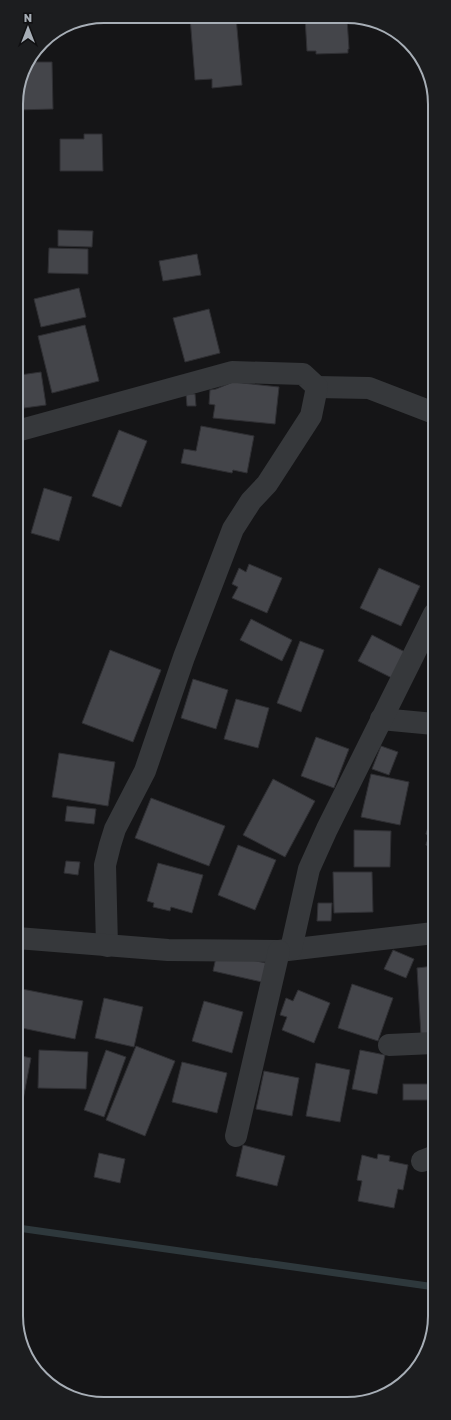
<svg xmlns="http://www.w3.org/2000/svg" width="451" height="1420" viewBox="0 0 451 1420" font-family="'Golos Text',sans-serif">
	<rect width="100%" height="100%" fill="#151517"/>
	<g fill="none" stroke-linecap="round" stroke-linejoin="round">
		<polyline stroke="#2e383c" stroke-width="7" points="18,1228 435,1287"/>
	</g>
	<g fill="#44454a" stroke="#2f2f33">
		<polygon points="190,17 236,17 242,85 212,88 212,79 195,80"/>
		<polygon points="305,17 347,18 349,49 348,49 348,53 316,54 316,51 307,51"/>
		<polygon points="27,62 52,62 53,109 16,110 16,98 25,65"/>
		<polygon points="84,134 102,134 103,171 60,171 60,139 84,139"/>
		<polygon points="58,230 93,231 92,247 58,246"/>
		<polygon points="49,248 88,249 88,274 48,273"/>
		<polygon points="197,254 201,275 163,281 159,261"/>
		<polygon points="79,288 86,317 41,327 34,299"/>
		<polygon points="209,309 220,353 185,362 173,318"/>
		<polygon points="85,325 99,381 52,393 38,336"/>
		<polygon points="41,372 46,405 24,408 20,375"/>
		<polygon points="233,382 279,387 275,424 213,418 215,405 209,404 210,390 216,389"/>
		<polygon points="186,394 195,394 196,406 187,406"/>
		<polygon points="201,426 254,436 247,473 233,470 232,473 181,463 184,449 196,451"/>
		<polygon points="119,430 147,441 121,507 92,496"/>
		<polygon points="44,488 72,497 59,541 31,533"/>
		<polygon points="249,564 282,578 267,613 232,598 238,587 232,584 239,568 246,572"/>
		<polygon points="379,568 420,586 401,626 360,608"/>
		<polygon points="251,619 292,640 282,661 240,640"/>
		<polygon points="372,635 405,652 392,678 358,661"/>
		<polygon points="300,641 324,650 301,712 277,703"/>
		<polygon points="110,650 161,670 133,742 82,723"/>
		<polygon points="193,679 228,690 216,729 181,718"/>
		<polygon points="236,699 269,708 258,748 224,739"/>
		<polygon points="316,737 349,749 334,788 301,776"/>
		<polygon points="381,746 398,752 389,775 372,769"/>
		<polygon points="59,753 115,762 108,806 52,797"/>
		<polygon points="371,774 409,782 400,825 361,817"/>
		<polygon points="273,779 315,801 285,857 243,835"/>
		<polygon points="151,798 225,826 209,866 135,838"/>
		<polygon points="67,806 96,809 94,824 65,821"/>
		<polygon points="434,807 434,847 426,845 429,835 426,834"/>
		<polygon points="354,830 391,831 390,867 354,867"/>
		<polygon points="238,845 276,860 255,910 218,895"/>
		<polygon points="66,861 80,862 78,875 64,873"/>
		<polygon points="158,863 203,875 192,913 171,907 170,911 153,907 154,903 147,901"/>
		<polygon points="333,872 372,872 373,912 334,913"/>
		<polygon points="318,903 332,903 331,921 317,921"/>
		<polygon points="393,950 414,959 406,978 384,969"/>
		<polygon points="217,953 266,963 262,982 213,971"/>
		<polygon points="434,966 434,1035 421,1036 417,968"/>
		<polygon points="352,984 393,998 378,1041 338,1028"/>
		<polygon points="17,988 83,1001 75,1039 17,1027"/>
		<polygon points="298,990 330,1003 314,1043 282,1030 287,1017 280,1015 286,998 293,1001"/>
		<polygon points="104,998 143,1007 134,1047 95,1038"/>
		<polygon points="204,1001 243,1012 232,1053 192,1041"/>
		<polygon points="136,1046 175,1061 145,1136 106,1120"/>
		<polygon points="39,1050 88,1052 86,1089 38,1088"/>
		<polygon points="106,1050 126,1057 104,1117 84,1110"/>
		<polygon points="360,1050 385,1055 377,1094 352,1089"/>
		<polygon points="17,1055 31,1058 18,1126 17,1126"/>
		<polygon points="182,1062 227,1073 217,1113 172,1102"/>
		<polygon points="316,1063 350,1070 340,1122 306,1116"/>
		<polygon points="264,1071 299,1078 292,1116 256,1109"/>
		<rect x="403" y="1084" width="32" height="16"/>
		<polygon points="243,1145 285,1156 277,1186 236,1176"/>
		<polygon points="99,1153 125,1159 120,1183 94,1177"/>
		<polygon points="378,1154 390,1156 389,1161 408,1165 403,1190 398,1189 394,1208 358,1201 362,1181 357,1180 362,1155 377,1159"/>
	</g>
	<g fill="none" stroke-linecap="round" stroke-linejoin="round">
		<g stroke="#36383b" stroke-width="22">
			<polyline points="317,387 369,388 434,413"/>
			<polyline points="17,431 232,372 303,374 317,387 311,416 267,484 251,501 233,529 184,657 145,771 115,829 110,845 105,865 107,946"/>
			<polyline points="381,719 434,724"/>
			<polyline points="17,938 168,950 279,951 434,933"/>
			<polyline points="291,949 309,869 327,829 434,614"/>
			<polyline points="389,1045 434,1043"/>
			<polyline points="236,1136 279,951"/>
			<polyline points="422,1161 435,1156"/>
		</g>
	</g>
	<path d="M0 0H451V1420H0ZM104 23H347A81 81 0 0 1 428 104V1316A81 81 0 0 1 347 1397H104A81 81 0 0 1 23 1316V104A81 81 0 0 1 104 23Z" fill="#1c1d1f" fill-rule="evenodd"/>
	<path fill="none" stroke="#a7aeb6" stroke-width="2" d="M104 23H347A81 81 0 0 1 428 104V1316A81 81 0 0 1 347 1397H104A81 81 0 0 1 23 1316V104A81 81 0 0 1 104 23Z"/>
	<g transform="translate(28 28)" stroke="#101012" stroke-width="3" paint-order="stroke">
	<path d="M0-3L7 15L0 10L-7 15Z" fill="#a7aeb6"/>
	<text y="-6" font-size="11" font-weight="bold" text-anchor="middle" fill="#a7aeb6">N</text>
	</g>
</svg>
